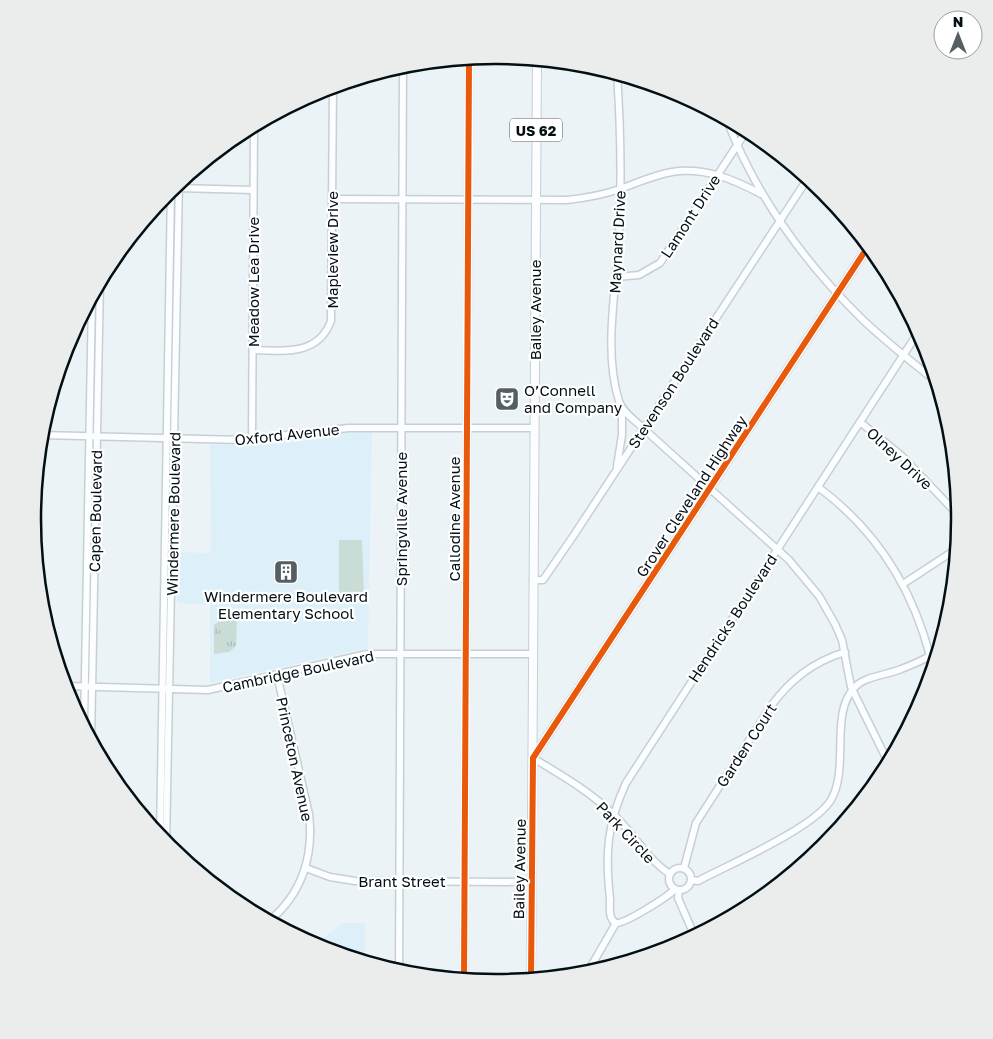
<svg xmlns="http://www.w3.org/2000/svg" width="993" height="1039" viewBox="0 0 993 1039" font-family="'Golos Text',sans-serif">
	<defs>
		<pattern id="grass-tufts" width="24" height="20" patternUnits="userSpaceOnUse" patternTransform="scale(1.25)"><rect width="24" height="20" fill="#c9dcd5"/><path d="M3 7l-1-3M5 7V3M7 7l1-3M15 17l-1-3M17 17v-4M19 17l1-3" fill="none" stroke="#abbcb6"/></pattern>
	</defs>
	<rect width="100%" height="100%" fill="#ebf3f7"/>
	<g fill="#ddf0fa">
		<polygon points="372,432 368,648 210,683 210,605 177,603 177,552 211,553 210,445 272,443 335,433"/>
		<polygon points="343,923 365,923 365,962 313,945"/>
	</g>
	<g fill="url(#grass-tufts)">
		<polygon points="175,199 176,199 174,270 174,200"/>
		<polygon points="96,309 97,310 93,429 92,428"/>
		<polygon points="93,443 94,444 91,554 90,553"/>
		<polygon points="91,564 90,679 89,680 90,565"/>
		<polygon points="222,619 237,620 236,646 229,652 214,654 214,625"/>
	</g>
	<polygon fill="#c9dcd5" points="339,540 362,540 364,595 339,596"/>
	<g fill="none" stroke-linecap="round" stroke-linejoin="round">
		<defs>
			<g id="minor">
				<path d="M617,74C621,132 622,190 618,249C615,297 604,353 619,401C622,412 635,420 644,429L789,560L819,596L835,624L842,640L851,687L889,764"/>
				<path d="M726,118C755,194 804,262 862,319C886,342 912,362 938,383"/>
				<polyline points="177,188 253,190"/>
				<path d="M333,199L567,200C585,198 603,195 620,189C637,183 654,175 672,172C704,167 733,179 761,194"/>
				<polyline points="616,277 639,275 660,263 747,130"/>
				<path d="M253,350C283,351 318,356 331,321L333,86"/>
				<polyline points="860,422 902,456 960,517"/>
				<polyline points="41,435 242,440 348,428 534,428"/>
				<polyline points="252,439 254,126"/>
				<polyline points="617,466 622,435 622,409"/>
				<path d="M818,487C875,529 912,587 930,656"/>
				<polyline points="533,580 543,580 574,535 808,178"/>
				<polyline points="903,584 958,548"/>
				<polyline points="65,686 208,690 367,654 533,654"/>
				<polyline points="84,728 92,297"/>
				<polyline points="91,741 100,281"/>
				<path d="M533,758C561,775 591,792 615,816C634,834 648,860 670,874"/>
				<polyline points="160,837 171,189"/>
				<polyline points="166,845 179,182"/>
				<circle cx="680" cy="879" r="11"/>
				<polyline points="306,868 330,877 355,881 531,882"/>
				<path d="M684,868L696,823L771,706C791,679 813,662 845,652"/>
				<path d="M691,880L698,881C730,864 814,828 831,800C850,767 829,713 855,687C865,676 888,675 901,669C915,664 927,658 939,651"/>
				<polyline points="679,890 678,898 695,937"/>
				<path d="M269,921C302,894 314,856 309,814L277,675"/>
				<path d="M616,923C608,919 610,907 610,899C605,854 607,824 626,783L919,331"/>
				<path d="M616,923C625,924 669,896 675,889"/>
				<polyline points="399,972 403,65"/>
				<polyline points="586,975 616,923"/>
				<polyline points="464,980 469,58"/>
			</g>
			<g id="major">
				<polyline points="533,758 869,245"/>
				<polyline points="531,980 537,59"/>
			</g>
		</defs>
		<use href="#minor" stroke="#c5d0d5" stroke-width="9"/>
		<use href="#major" stroke="#c5d0d5" stroke-width="10"/>
		<use href="#minor" stroke="#fcfdfe" stroke-width="6"/>
		<use href="#major" stroke="#fcfdfe" stroke-width="8"/>
		<defs>
			<g id="cycleway">
				<polyline points="464,980 469,58"/>
				<polyline points="531,980 533,758 869,245"/>
			</g>
		</defs>
		<use href="#cycleway" stroke="#fff" stroke-width="9"/>
		<use href="#cycleway" stroke="#e8590c" stroke-width="6"/>
	</g>
	<defs>
		<symbol id="theatre-square" viewBox="-11 -11 22 22"><rect x="-9" y="-9" width="18" height="18" rx="4" fill="#545f64" stroke="#fff"/><path d="M-5-5.5Q0-4 5-5.5V0Q5 5 0 6Q-5 5-5 0ZM-3.3-2.5H-1v1.5H-3.3ZM1-2.5H3.3v1.5H1ZM-2.8 1Q0 5.5 2.8 1Z" fill="#fff"/></symbol>
		<symbol id="building-square" viewBox="-11 -11 22 22"><rect x="-9" y="-9" width="18" height="18" rx="4" fill="#545f64" stroke="#fff"/><path d="M-4-6H4V6H1V3H-1V6H-4ZM-2.5-4.3h1.7v1.8h-1.7ZM.8-4.3h1.7v1.8H.8ZM-2.5-1h1.7V.8h-1.7ZM.8-1h1.7V.8H.8Z" fill="#fff"/></symbol>
	</defs>
	<g fill-rule="evenodd">
		<use href="#theatre-square" x="493" y="385" width="28" height="28"/>
		<use href="#building-square" x="272" y="558" width="28" height="28"/>
	</g>
	<g text-anchor="middle" dominant-baseline="central" stroke-width="4.5" stroke-linejoin="round" paint-order="stroke">
		<rect fill="#fff" stroke="#4e575b" stroke-width="1" x="510" y="118.5" width="52" height="23" rx="4"/>
		<g font-size="14" font-weight="bold" fill="#020f15">
			<text x="536" y="130">US 62</text>
		</g>
		<g font-size="15" fill="#020f15" stroke="#fff">
			<text transform="translate(690 216) rotate(-57)">Lamont Drive</text>
			<text transform="translate(617 242) rotate(-87)">Maynard Drive</text>
			<text transform="translate(332 250) rotate(-90)">Mapleview Drive</text>
			<text transform="translate(253 282) rotate(-90)">Meadow Lea Drive</text>
			<text transform="translate(535 310) rotate(-90)">Bailey Avenue</text>
			<text transform="translate(673 383) rotate(-57)">Stevenson Boulevard</text>
			<text transform="translate(287 434) rotate(-6)">Oxford Avenue</text>
			<text transform="translate(900 458) rotate(43)">Olney Drive</text>
			<text transform="translate(691 496) rotate(-57)">Grover Cleveland Highway</text>
			<text transform="translate(95 511) rotate(-89)">Capen Boulevard</text>
			<text transform="translate(173 514) rotate(-89)">Windermere Boulevard</text>
			<text transform="translate(401 519) rotate(-90)">Springville Avenue</text>
			<text transform="translate(454 519) rotate(-90)">Callodine Avenue</text>
			<text transform="translate(732 618) rotate(-57)">Hendricks Boulevard</text>
			<text transform="translate(298 671) rotate(-12)">Cambridge Boulevard</text>
			<text transform="translate(746 745) rotate(-57)">Garden Court</text>
			<text transform="translate(295 759) rotate(78)">Princeton Avenue</text>
			<text transform="translate(626 832) rotate(47)">Park Circle</text>
			<text transform="translate(519 869) rotate(-89)">Bailey Avenue</text>
			<text x="402" y="881">Brant Street</text>
		</g>
		<g font-size="15" fill="#020f15" stroke="#fff" text-anchor="start">
			<text x="524" y="390">O’Connell<tspan x="524" dy="17">and Company</tspan></text>
			<text x="286" y="596" text-anchor="middle">Windermere Boulevard<tspan x="286" dy="17">Elementary School</tspan></text>
		</g>
	</g>
	<path d="M0 0H993V1039H0ZM41 519a455 455 0 1 1 910 0a455 455 0 1 1-910 0Z" fill="#ebecec" fill-rule="evenodd"/>
	<path fill="none" stroke="#020f15" stroke-width="2.5" d="M41 519a455 455 0 1 1 910 0a455 455 0 1 1-910 0Z"/>
	<g transform="translate(958 35)"><circle r="24" fill="#ffffff" stroke="#9a9fa1"/>
	<path d="M0-4L9 19L0 12L-9 19Z" fill="#545f64"/>
	<text y="-8" font-size="14" font-weight="bold" text-anchor="middle" fill="#020f15">N</text>
	</g>
</svg>
